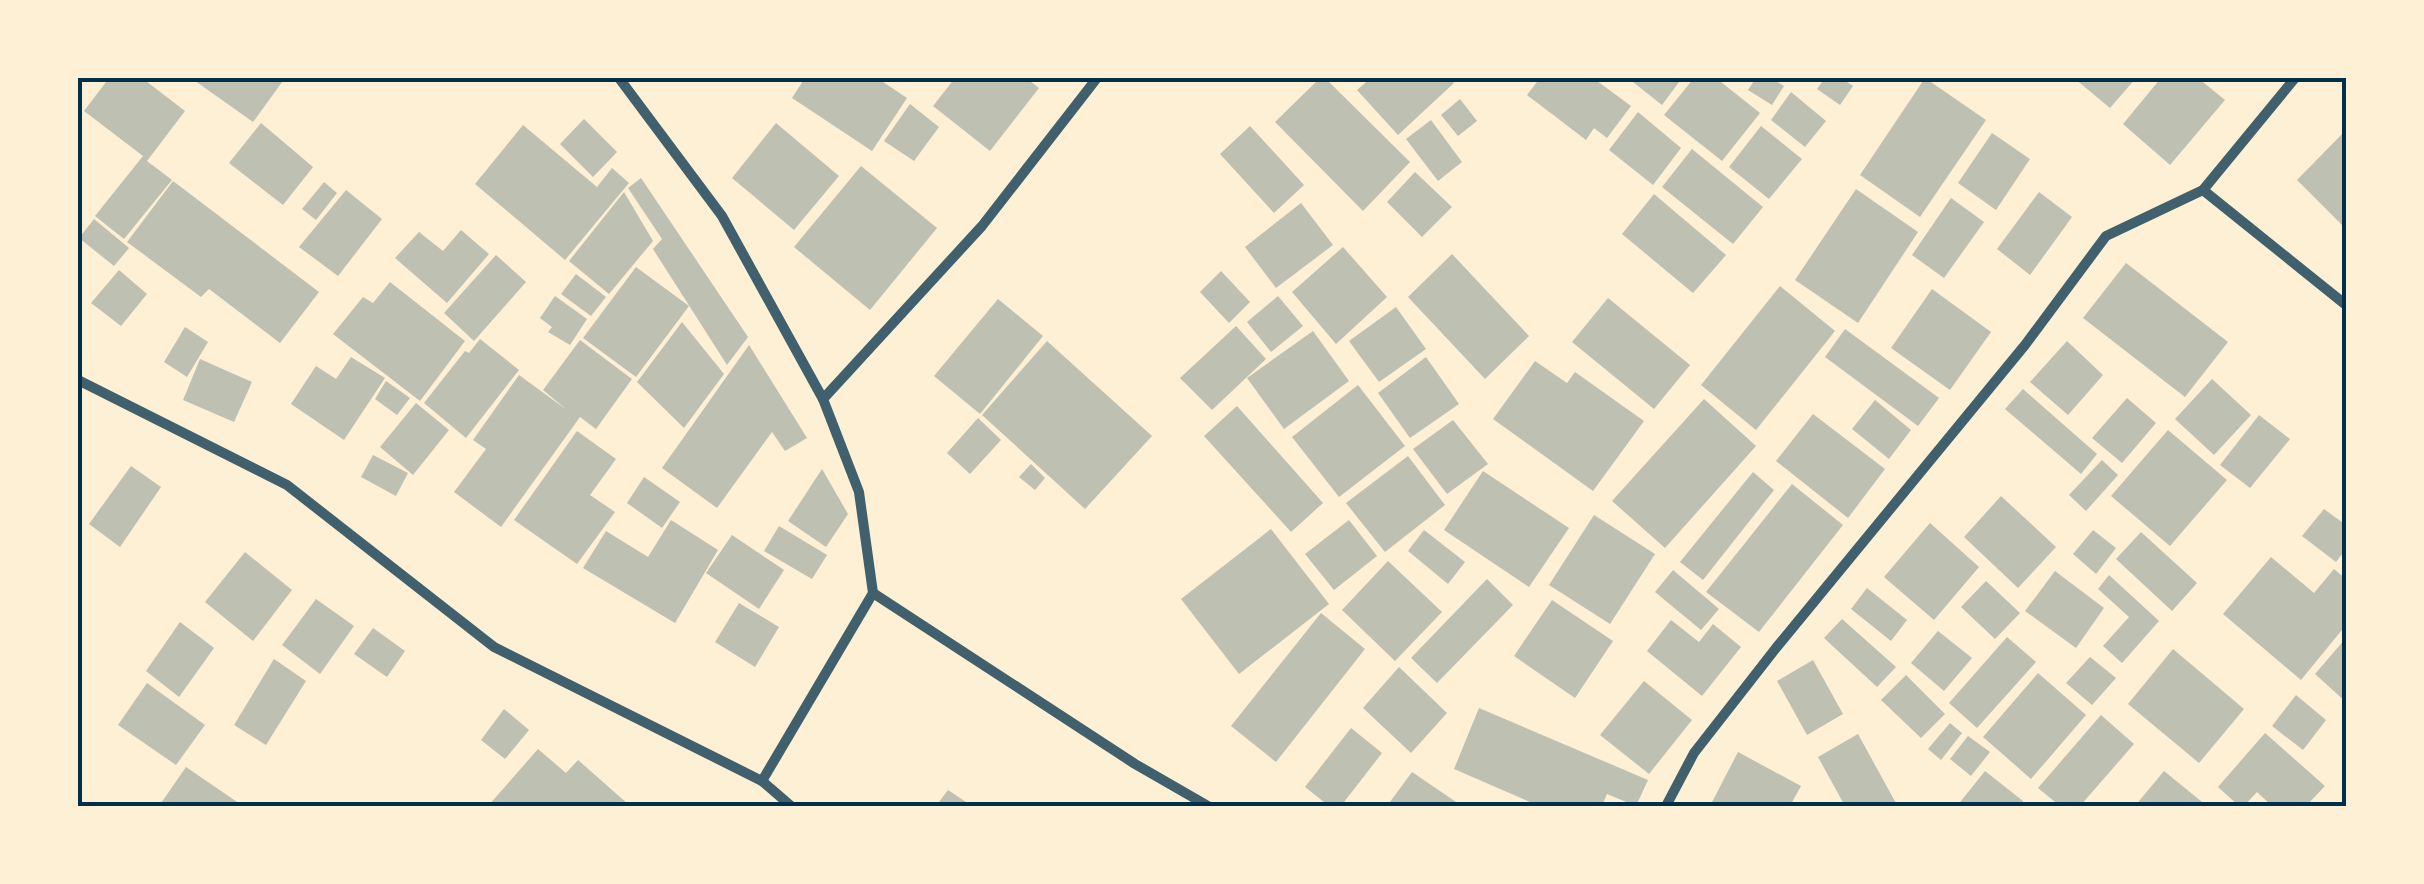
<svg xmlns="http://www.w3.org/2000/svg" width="2424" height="884" viewBox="0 0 2424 884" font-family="Roboto,sans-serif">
	<rect width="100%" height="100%" fill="#fdf0d5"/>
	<g fill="#bec0b2">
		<polygon points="109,78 142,78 185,111 147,161 172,180 124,239 95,216 143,156 84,111"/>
		<polygon points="191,78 285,78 253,122"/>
		<polygon points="805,78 877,78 907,98 872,151 792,98"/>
		<polygon points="955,78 1026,78 1039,88 990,151 933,106"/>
		<polygon points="1320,78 1325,78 1410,162 1363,211 1275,122"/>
		<polygon points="1371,78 1449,78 1454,83 1398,135 1357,90"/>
		<polygon points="1540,78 1593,78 1631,106 1607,138 1594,128 1586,140 1527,95"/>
		<polygon points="1637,78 1682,78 1662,105 1633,82"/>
		<polygon points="1694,78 1716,78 1760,113 1722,161 1664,115"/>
		<polygon points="1756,78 1771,78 1784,86 1772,105 1748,90"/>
		<polygon points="1825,78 1841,78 1853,86 1840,105 1817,89"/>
		<polygon points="1925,78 1986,120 1920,217 1860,175"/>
		<polygon points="2074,78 2136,78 2110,108"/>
		<polygon points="2161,78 2198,78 2225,100 2170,165 2123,124"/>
		<polygon points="1791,92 1826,121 1805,147 1771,120"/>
		<polygon points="1460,99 1477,121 1458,136 1441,115"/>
		<polygon points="910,104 939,127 914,161 884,141"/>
		<polygon points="1638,112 1681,148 1653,185 1609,150"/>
		<polygon points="584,119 617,152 593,177 560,144"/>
		<polygon points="1431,120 1462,162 1438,181 1406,139"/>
		<polygon points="261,123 313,167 283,205 229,163"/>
		<polygon points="776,123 839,176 794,230 732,178"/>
		<polygon points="523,125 597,187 612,168 629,183 565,260 475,184"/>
		<polygon points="1250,126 1304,185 1274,213 1220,154"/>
		<polygon points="1761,126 1802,159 1769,199 1729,167"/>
		<polygon points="2346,130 2346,229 2297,180"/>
		<polygon points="1992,133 2030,159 1996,210 1958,183"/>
		<polygon points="1692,149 1763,207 1733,244 1662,187"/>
		<polygon points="861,166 937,228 870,310 794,247"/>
		<polygon points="1415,172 1452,207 1422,237 1387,202"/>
		<polygon points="641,178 748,337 727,365 653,249 662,239 628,188"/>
		<polygon points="173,181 319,292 280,343 209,289 201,297 127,242"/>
		<polygon points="324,182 337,193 316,220 302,209"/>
		<polygon points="1856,189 1918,232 1858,323 1795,280"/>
		<polygon points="346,190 382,219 338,276 299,247"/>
		<polygon points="624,192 653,241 609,294 569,261"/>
		<polygon points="2039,192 2072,217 2030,275 1997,249"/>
		<polygon points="1654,194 1726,255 1693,293 1622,234"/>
		<polygon points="1951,198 1984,222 1944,278 1912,255"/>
		<polygon points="1301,203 1333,245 1276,288 1245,247"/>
		<polygon points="94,219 129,248 114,266 79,238"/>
		<polygon points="461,230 489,254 447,303 395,258 419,232 443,251"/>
		<polygon points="1343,247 1387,297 1336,344 1292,292"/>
		<polygon points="1452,254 1529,336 1485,379 1408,297"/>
		<polygon points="496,255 526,282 474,341 444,313"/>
		<polygon points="2126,263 2228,342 2185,397 2083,318"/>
		<polygon points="636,267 689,306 636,377 583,338"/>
		<polygon points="119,270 147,294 121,326 91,303"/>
		<polygon points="1221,271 1250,302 1229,323 1200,292"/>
		<polygon points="576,274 606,297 591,316 561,294"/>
		<polygon points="390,282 465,341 420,401 333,334 363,297 373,303"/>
		<polygon points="1780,286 1835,331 1756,430 1701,385"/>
		<polygon points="1932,289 1991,332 1950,390 1891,348"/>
		<polygon points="555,296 587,319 570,345 548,332 552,327 540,318"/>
		<polygon points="1278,296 1303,326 1271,352 1247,322"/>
		<polygon points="1608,298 1690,365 1654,409 1572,342"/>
		<polygon points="998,299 1043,336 980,414 934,376"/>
		<polygon points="1396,307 1426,349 1379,382 1349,341"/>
		<polygon points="682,322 724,374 684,428 637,382"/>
		<polygon points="1236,326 1266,359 1212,410 1180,378"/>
		<polygon points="185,327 208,342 187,377 164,362"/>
		<polygon points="1845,329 1939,398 1918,426 1825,357"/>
		<polygon points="1313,331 1349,381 1284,429 1247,378"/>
		<polygon points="480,339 519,370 466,438 424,403 465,351 469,353"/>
		<polygon points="580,340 632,379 596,429 580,417 501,527 454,492 486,449 473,440 519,375 567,410 543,390"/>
		<polygon points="1047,341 1152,436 1085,509 982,415"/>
		<polygon points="2067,341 2103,375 2068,415 2030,382"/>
		<polygon points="749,345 807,438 785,451 772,432 717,508 662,468"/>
		<polygon points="351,357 385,378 344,440 291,404 316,366 336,379"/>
		<polygon points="1426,357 1459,404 1410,438 1378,393"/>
		<polygon points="200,359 252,382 234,422 183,400"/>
		<polygon points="1535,361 1567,383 1575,372 1644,421 1593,491 1493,419"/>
		<polygon points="2212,379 2251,415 2214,455 2175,419"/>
		<polygon points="386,381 410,398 397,415 375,399"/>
		<polygon points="1358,385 1405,446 1339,497 1292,437"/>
		<polygon points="2023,389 2097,454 2081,474 2005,409"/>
		<polygon points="2127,398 2156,423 2122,463 2092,438"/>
		<polygon points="1704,399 1756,446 1665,548 1612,501"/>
		<polygon points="1875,400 1911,430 1889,459 1852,429"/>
		<polygon points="416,403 449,430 413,475 380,447"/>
		<polygon points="1237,406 1323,503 1291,532 1204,436"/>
		<polygon points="1813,414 1885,469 1848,518 1776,461"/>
		<polygon points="2259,415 2290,439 2250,488 2220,465"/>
		<polygon points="978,418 1001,440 970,474 947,453"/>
		<polygon points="1453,420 1488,464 1447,494 1413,449"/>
		<polygon points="2168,430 2227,480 2170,546 2111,496"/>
		<polygon points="577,431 616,459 590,495 615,512 577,564 514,520"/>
		<polygon points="373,455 408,473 396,496 361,477"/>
		<polygon points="1408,456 1445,505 1385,552 1346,503"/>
		<polygon points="2102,460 2118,475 2086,511 2069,495"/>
		<polygon points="1031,464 1045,478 1035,490 1019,477"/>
		<polygon points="131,466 161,487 120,547 89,524"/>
		<polygon points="822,469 848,514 826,547 788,521"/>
		<polygon points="1483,471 1569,528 1529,587 1444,530"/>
		<polygon points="1753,472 1774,490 1703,580 1680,562"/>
		<polygon points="644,477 680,502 662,528 627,503"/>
		<polygon points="1792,484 1843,525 1759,632 1706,592"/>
		<polygon points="2001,496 2056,547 2018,588 1964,537"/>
		<polygon points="2324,509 2346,525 2346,549 2336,562 2302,536"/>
		<polygon points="1594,515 1655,554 1610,624 1549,585"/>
		<polygon points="671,520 718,550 675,623 583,568 606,531 648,557"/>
		<polygon points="1349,520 1377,556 1334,590 1305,554"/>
		<polygon points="1930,523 1979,567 1934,620 1884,577"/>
		<polygon points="779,526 827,555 812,579 764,551"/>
		<polygon points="1271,529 1329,604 1239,674 1181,599"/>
		<polygon points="1424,530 1465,562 1448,584 1408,551"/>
		<polygon points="2093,530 2116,548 2096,574 2073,554"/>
		<polygon points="2141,532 2197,583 2172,611 2116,559"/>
		<polygon points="732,535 784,570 759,609 706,573"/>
		<polygon points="245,552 292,590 253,641 205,602"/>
		<polygon points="2271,557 2314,593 2334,569 2346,579 2346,625 2301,680 2223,614"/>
		<polygon points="1388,561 1442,612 1395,661 1342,610"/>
		<polygon points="1673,570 1719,609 1701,630 1655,592"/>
		<polygon points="2055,571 2104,608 2076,648 2025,611"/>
		<polygon points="2109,575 2159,621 2122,663 2103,646 2129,617 2098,589"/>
		<polygon points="1487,579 1513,605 1437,683 1411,658"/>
		<polygon points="1986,581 2020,613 1995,639 1961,607"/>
		<polygon points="1867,588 1907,620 1891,641 1851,609"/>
		<polygon points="316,599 354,626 320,674 282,645"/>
		<polygon points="1552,600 1613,641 1575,698 1514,656"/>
		<polygon points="739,603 779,627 755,667 715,642"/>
		<polygon points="1321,613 1365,649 1276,762 1231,726"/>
		<polygon points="1842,619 1896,667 1877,687 1824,638"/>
		<polygon points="1671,620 1699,642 1713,624 1741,647 1702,696 1647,651"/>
		<polygon points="180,622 214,648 179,697 146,671"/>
		<polygon points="373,628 405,651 387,677 354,654"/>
		<polygon points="1938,631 1972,658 1944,691 1911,663"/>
		<polygon points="2007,637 2036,662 1977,728 1949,703"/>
		<polygon points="2346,638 2346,702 2315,674"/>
		<polygon points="2173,649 2244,709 2199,763 2128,704"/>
		<polygon points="2090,657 2116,678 2092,705 2066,683"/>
		<polygon points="274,659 306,681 266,745 234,725"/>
		<polygon points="1813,660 1843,714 1807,735 1777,681"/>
		<polygon points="1399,667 1447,713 1411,753 1363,708"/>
		<polygon points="2038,673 2086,715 2031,779 1983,737"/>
		<polygon points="1906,675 1945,714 1921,738 1881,700"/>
		<polygon points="1644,681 1692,720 1649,774 1600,735"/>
		<polygon points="147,683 205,725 176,765 118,725"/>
		<polygon points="2296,695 2326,720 2303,750 2272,726"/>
		<polygon points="1479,708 1648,780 1636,806 1607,794 1602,806 1539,806 1454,769"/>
		<polygon points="504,709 529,730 505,759 481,740"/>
		<polygon points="2101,715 2134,744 2080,806 2060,806 2038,788"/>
		<polygon points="1950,723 1962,733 1941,760 1928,749"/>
		<polygon points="1351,728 1382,753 1341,806 1329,806 1305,787"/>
		<polygon points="2265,733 2325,786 2306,806 2272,806 2257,792 2244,806 2239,806 2218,787"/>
		<polygon points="1858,734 1897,805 1895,806 1845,806 1818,757"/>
		<polygon points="1968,736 1990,752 1971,776 1950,759"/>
		<polygon points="538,749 566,773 578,760 628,804 626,806 488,806"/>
		<polygon points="1738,752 1801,786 1790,806 1710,806"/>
		<polygon points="186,767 243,806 159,806"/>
		<polygon points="1985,771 2023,801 2018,806 1957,806"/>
		<polygon points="2164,771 2207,806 2135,806"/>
		<polygon points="1412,772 1462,806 1387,806"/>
		<polygon points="948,790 972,806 936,806"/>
	</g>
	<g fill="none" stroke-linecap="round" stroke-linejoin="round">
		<g stroke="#3f606c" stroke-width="10">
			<polyline points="619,78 722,216 823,399 859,492 873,593 762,781"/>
			<polyline points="2203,190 2346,305"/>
			<polyline points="78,380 287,485 494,647 762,781 791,806"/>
			<polyline points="823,399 982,226 1097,78"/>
			<polyline points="873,593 1135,764 1208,806"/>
			<polyline points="1666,806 1694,753 1776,648 2025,345 2106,236 2203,190 2295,78"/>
		</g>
	</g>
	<rect width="2424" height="884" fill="none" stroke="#fdf0d5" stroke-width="160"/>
	<rect x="80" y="80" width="2264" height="724" fill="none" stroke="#003049" stroke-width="4"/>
</svg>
